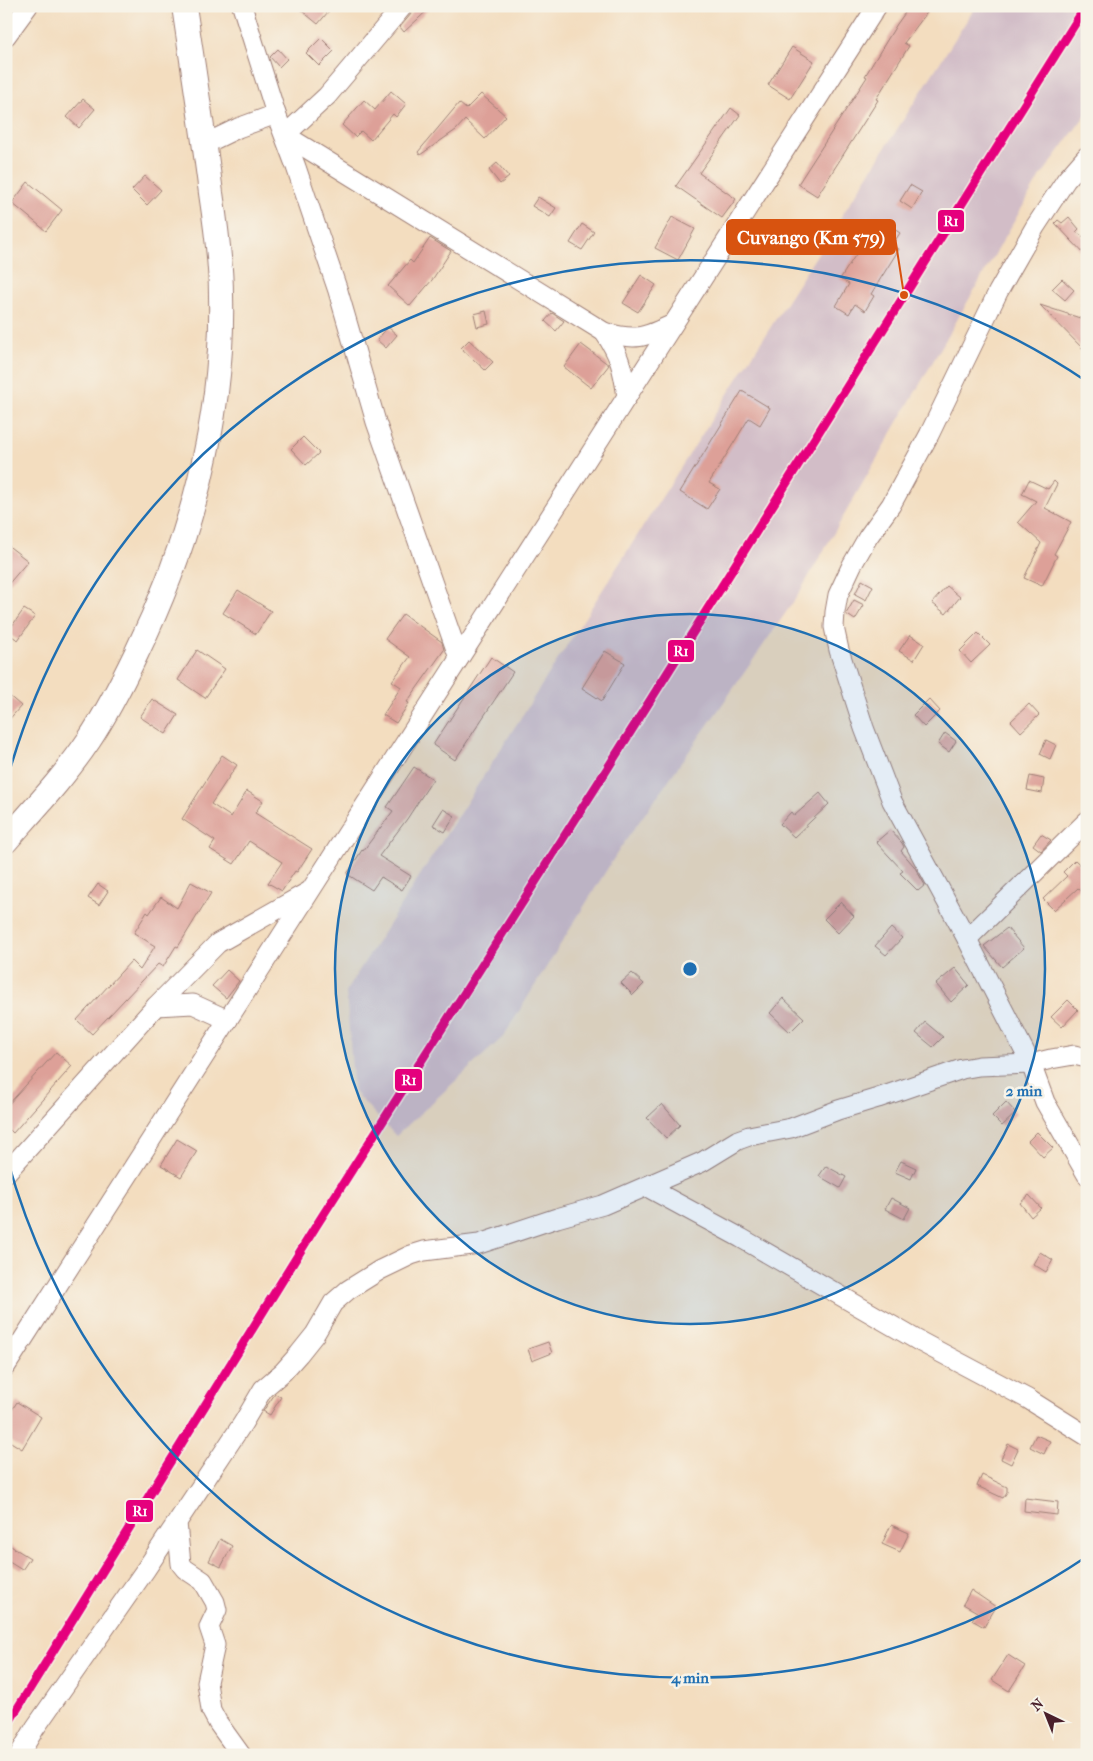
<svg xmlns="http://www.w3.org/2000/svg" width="1093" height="1761" viewBox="0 0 1093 1761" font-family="'IM FELL French Canon',serif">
	<rect width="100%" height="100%" fill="#f7f3e8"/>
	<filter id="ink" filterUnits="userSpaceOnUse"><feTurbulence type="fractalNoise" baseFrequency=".02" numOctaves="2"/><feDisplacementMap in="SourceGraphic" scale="10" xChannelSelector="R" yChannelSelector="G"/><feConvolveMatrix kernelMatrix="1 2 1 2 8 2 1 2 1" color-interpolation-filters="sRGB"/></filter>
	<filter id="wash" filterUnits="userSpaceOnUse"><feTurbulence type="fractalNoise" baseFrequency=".0096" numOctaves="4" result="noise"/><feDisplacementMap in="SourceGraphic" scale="20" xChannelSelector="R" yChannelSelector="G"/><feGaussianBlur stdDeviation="1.12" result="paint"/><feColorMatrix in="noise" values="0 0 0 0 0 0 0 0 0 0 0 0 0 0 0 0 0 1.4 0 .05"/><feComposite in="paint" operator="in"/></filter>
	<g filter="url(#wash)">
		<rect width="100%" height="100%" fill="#f3ddbf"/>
		<polygon fill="#d2bdc7" points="976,6 1087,6 1087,113 1038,180 798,595 717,712 619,850 503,1037 396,1136 354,1092 346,991"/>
		<g id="blocks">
			<g fill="#dda098">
				<polygon points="296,6 333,6 318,24"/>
				<polygon points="414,6 432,6 404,32 400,27 412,13"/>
				<polygon points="910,6 932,6 904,43 909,46 876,99 878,100 817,196 798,184 867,77 865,76 897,24"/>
				<polygon points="321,38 334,51 319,66 306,53"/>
				<polygon points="792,47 814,61 790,99 768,85"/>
				<polygon points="278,49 287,59 279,67 270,57"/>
				<polygon points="391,91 406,104 396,117 393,114 371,140 361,131 355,137 342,125 364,100 375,110"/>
				<polygon points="481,94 506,116 485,139 465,120 456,130 420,155 418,152 459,103 466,109"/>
				<polygon points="83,99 95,109 79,128 67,117"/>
				<polygon points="731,108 740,115 699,173 736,199 722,218 676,186"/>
				<polygon points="497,163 509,177 500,184 489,170"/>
				<polygon points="145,176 161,190 147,205 132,190"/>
				<polygon points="28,182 62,210 46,231 12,203"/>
				<polygon points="910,185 922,192 912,209 900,201"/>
				<polygon points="538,197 556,208 550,217 532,206"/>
				<polygon points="672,217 695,229 678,260 655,248"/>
				<polygon points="1069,217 1079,229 1076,232 1087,239 1087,257 1055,223 1058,220 1062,223"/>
				<polygon points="885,223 900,233 892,245 899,249 871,294 874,296 865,311 855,304 849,314 836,306 849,284 840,279 871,231 877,235"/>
				<polygon points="582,224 594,232 582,250 570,243"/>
				<polygon points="430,238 451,251 432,280 410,306 388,286 410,260 413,263"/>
				<polygon points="641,275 656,285 638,312 623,303"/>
				<polygon points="1062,279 1074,290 1065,300 1052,289"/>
				<polygon points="1040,305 1083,319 1087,322 1087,353"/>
				<polygon points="486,311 489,324 477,327 474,314"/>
				<polygon points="552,313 564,321 556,331 545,321"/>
				<polygon points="388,327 397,335 386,348 377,340"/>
				<polygon points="469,340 493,362 485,370 461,348"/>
				<polygon points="581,344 609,365 591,388 564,367"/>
				<polygon points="742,391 770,408 760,425 749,418 709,483 720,489 707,509 680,492"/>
				<polygon points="303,437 319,453 306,465 291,449"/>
				<polygon points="1029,480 1048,489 1054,481 1057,484 1045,508 1071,522 1054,554 1057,556 1042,586 1024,578 1041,543 1018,522 1036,501 1022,494"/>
				<polygon points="6,544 28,561 6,587"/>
				<polygon points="862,580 873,586 866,600 855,594"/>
				<polygon points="947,586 960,597 946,614 932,603"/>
				<polygon points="238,590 271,611 256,634 223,613"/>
				<polygon points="854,600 864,605 855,620 846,614"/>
				<polygon points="24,609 35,616 18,640 7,633"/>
				<polygon points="403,614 442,642 444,650 407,702 409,703 396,723 383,715 401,687 392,681 410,657 385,639"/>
				<polygon points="978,633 990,645 971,663 960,651"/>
				<polygon points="910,635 924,644 914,660 899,651"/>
				<polygon points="197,650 225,669 205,698 178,680"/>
				<polygon points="605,651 625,663 602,701 582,688"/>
				<polygon points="491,657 513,672 455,760 433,745"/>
				<polygon points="6,693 21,706 6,723"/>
				<polygon points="152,699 178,715 166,734 140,717"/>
				<polygon points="929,699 940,711 924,727 913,715"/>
				<polygon points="1029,704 1039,715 1021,732 1011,721"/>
				<polygon points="945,733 956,741 949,752 938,744"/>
				<polygon points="1046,740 1056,745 1050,759 1040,754"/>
				<polygon points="222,755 237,765 211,804 231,817 247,791 263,801 255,813 312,849 297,872 295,871 282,891 268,883 282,862 249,841 234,864 210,849 215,841 182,819"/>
				<polygon points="414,767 433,779 407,819 379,856 411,876 402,890 381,877 372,890 347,874 362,850 363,851 393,811 387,807"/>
				<polygon points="1030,776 1044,779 1042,793 1027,790"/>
				<polygon points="820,793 829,804 794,837 780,824 791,812 794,816"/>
				<polygon points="443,809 455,816 445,832 433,825"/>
				<polygon points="890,830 902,843 904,847 901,851 914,866 925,885 918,891 900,873 903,871 876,842"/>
				<polygon points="1041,834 1051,840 1041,851 1033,845"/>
				<polygon points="1075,860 1087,871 1087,896 1078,888 1054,910 1043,899 1067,876 1063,872"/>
				<polygon points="191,882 211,893 178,947 176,946 163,967 158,964 92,1034 77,1020 131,961 140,970 155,946 134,933 147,912 149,914 161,897 177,908"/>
				<polygon points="98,884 108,891 99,905 88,898"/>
				<polygon points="841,902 854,916 838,933 824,919"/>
				<polygon points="891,928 902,938 886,955 875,946"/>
				<polygon points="1007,928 1024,948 1002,967 984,946"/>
				<polygon points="955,968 969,985 951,1002 936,984"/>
				<polygon points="227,970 239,981 226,998 212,986"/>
				<polygon points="632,973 644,984 633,995 621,983"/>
				<polygon points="783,998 804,1018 790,1032 770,1013"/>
				<polygon points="1068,1000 1078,1010 1062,1027 1051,1017"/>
				<polygon points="925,1022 943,1037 933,1047 916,1033"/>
				<polygon points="56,1052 72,1066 13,1133 6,1126 6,1107"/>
				<polygon points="1006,1102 1016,1113 1002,1126 992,1116"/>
				<polygon points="662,1104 680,1125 666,1138 647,1118"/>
				<polygon points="1037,1132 1053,1148 1043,1157 1028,1141"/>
				<polygon points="177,1139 197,1151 181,1177 161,1165"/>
				<polygon points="901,1161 916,1168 911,1179 895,1172"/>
				<polygon points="826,1166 846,1177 840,1188 819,1176"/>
				<polygon points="1029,1195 1041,1208 1031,1217 1020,1203"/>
				<polygon points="891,1198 910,1208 904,1219 885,1209"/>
				<polygon points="1040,1252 1053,1260 1046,1272 1033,1264"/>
				<polygon points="548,1342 552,1353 532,1361 528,1349"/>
				<polygon points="275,1394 281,1397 270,1415 263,1411"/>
				<polygon points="17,1402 41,1417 22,1449 6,1439 6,1419"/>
				<polygon points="1036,1435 1050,1441 1044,1454 1030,1447"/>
				<polygon points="1008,1444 1018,1449 1011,1464 1001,1459"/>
				<polygon points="982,1475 1007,1487 1007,1492 1003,1498 977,1486"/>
				<polygon points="1025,1498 1058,1502 1057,1515 1024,1511"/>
				<polygon points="891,1525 909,1533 900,1552 882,1544"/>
				<polygon points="220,1539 232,1546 221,1567 209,1561"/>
				<polygon points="6,1543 30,1558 22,1570 6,1560"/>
				<polygon points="971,1590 996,1607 984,1627 972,1620 977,1612 963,1604"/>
				<polygon points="1008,1655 1025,1666 1009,1691 992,1680"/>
			</g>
		</g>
	</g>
	<g filter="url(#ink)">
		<use href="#blocks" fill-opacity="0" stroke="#9e7e75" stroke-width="1"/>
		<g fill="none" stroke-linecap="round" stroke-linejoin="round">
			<defs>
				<g id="minor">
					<polyline points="242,6 276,114 296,167 338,291 376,422 459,658"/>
					<path d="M403,6L327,96L285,135L604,332C635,341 644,338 673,324"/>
					<polyline points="6,36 28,6"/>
					<polyline points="205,144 238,128 276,114"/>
					<polyline points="1087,156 1066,180 1035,227 998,292 929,435 891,505 868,537 852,565 838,595 835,612 834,627 839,650 864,728 892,801 967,939 1031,1064 1045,1102 1087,1175"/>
					<path d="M604,332C620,355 623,369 627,397"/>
					<polyline points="967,939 1087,821"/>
					<polyline points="156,1006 193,1004 228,1020"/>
					<polyline points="6,1173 156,1006 218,943 308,892"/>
					<polyline points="647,1187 741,1238 917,1340 1028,1399 1087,1436"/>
					<polyline points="6,1366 877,6"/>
					<polyline points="177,1523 181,1564 185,1569 203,1581 215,1602 217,1610 209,1627 215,1645 207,1682 211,1710 218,1723 241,1755"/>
					<polyline points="19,1755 35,1728 146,1569 243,1423 263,1389 283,1372 299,1354 315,1334 333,1303 348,1290 380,1270 411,1255 424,1251 479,1244 557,1218 603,1205 702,1162 738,1140 749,1136 791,1128 838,1110 878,1098 962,1069 979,1066 1031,1064 1051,1059 1074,1055 1087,1058"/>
				</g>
				<path id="major" d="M6,841C35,808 65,776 89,740C107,713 122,683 136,654C190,543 224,419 221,295C221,261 216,226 211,193C203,130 193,68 184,6"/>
			</defs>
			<use href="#minor" stroke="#9e7e75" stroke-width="21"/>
			<use href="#major" stroke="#9e7e75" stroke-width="26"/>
			<use href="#minor" stroke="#fff" stroke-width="19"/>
			<use href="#major" stroke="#fff" stroke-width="24"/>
			<defs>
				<polyline id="rail-1" points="6,1727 316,1226 604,774 1086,6"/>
			</defs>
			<use href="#rail-1" stroke="#f7f3e8" stroke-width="12"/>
			<use href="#rail-1" stroke="#e5007d" stroke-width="9"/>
		</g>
	</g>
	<circle cx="690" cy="969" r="355" fill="#1f6fb2" fill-opacity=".12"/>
	<g fill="none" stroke="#1f6fb2" stroke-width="2.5">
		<circle cx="690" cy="969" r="355"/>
		<path d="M1086 1557A709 709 0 0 1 7 1158M7 780A709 709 0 0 1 1086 381"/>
	</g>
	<circle cx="690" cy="969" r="8" fill="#1f6fb2" stroke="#f7f3e8" stroke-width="2.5"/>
	<g font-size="15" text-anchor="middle" font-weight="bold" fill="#1f6fb2" stroke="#f7f3e8" stroke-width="5" stroke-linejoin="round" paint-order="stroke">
		<text x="1024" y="1096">2 min</text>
		<text x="690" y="1683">4 min</text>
	</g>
	<path fill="none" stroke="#d8530f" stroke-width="2" d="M904 295L895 237"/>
	<circle fill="#d8530f" stroke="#f7f3e8" stroke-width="2" cx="904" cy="295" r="5"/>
	<rect fill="#d8530f" stroke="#d8530f" stroke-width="2" x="727" y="220" width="168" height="34" rx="5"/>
	<g font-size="19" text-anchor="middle" font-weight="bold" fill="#fff">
		<text x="811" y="244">Cuvango (Km 579)</text>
	</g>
	<g stroke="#f7f3e8" stroke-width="2">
		<rect x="937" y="209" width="28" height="24" rx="5" fill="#e5007d"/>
		<rect x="667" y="639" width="28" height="24" rx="5" fill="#e5007d"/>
		<rect x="394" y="1068" width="29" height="24" rx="5" fill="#e5007d"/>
		<rect x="125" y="1499" width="29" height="24" rx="5" fill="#e5007d"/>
	</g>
	<g font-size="14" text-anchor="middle" font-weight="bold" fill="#fff">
		<text x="951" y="226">R1</text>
		<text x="681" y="656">R1</text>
		<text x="409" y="1085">R1</text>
		<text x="140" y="1516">R1</text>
	</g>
	<rect width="1093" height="1761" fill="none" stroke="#f7f3e8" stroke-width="25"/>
	<g transform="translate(1046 1714) rotate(317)" stroke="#f7f3e8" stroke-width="4" paint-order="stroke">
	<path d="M0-4L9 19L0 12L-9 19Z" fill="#4a1f2b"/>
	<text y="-8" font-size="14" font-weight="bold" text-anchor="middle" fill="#4a1f2b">N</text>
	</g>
</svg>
